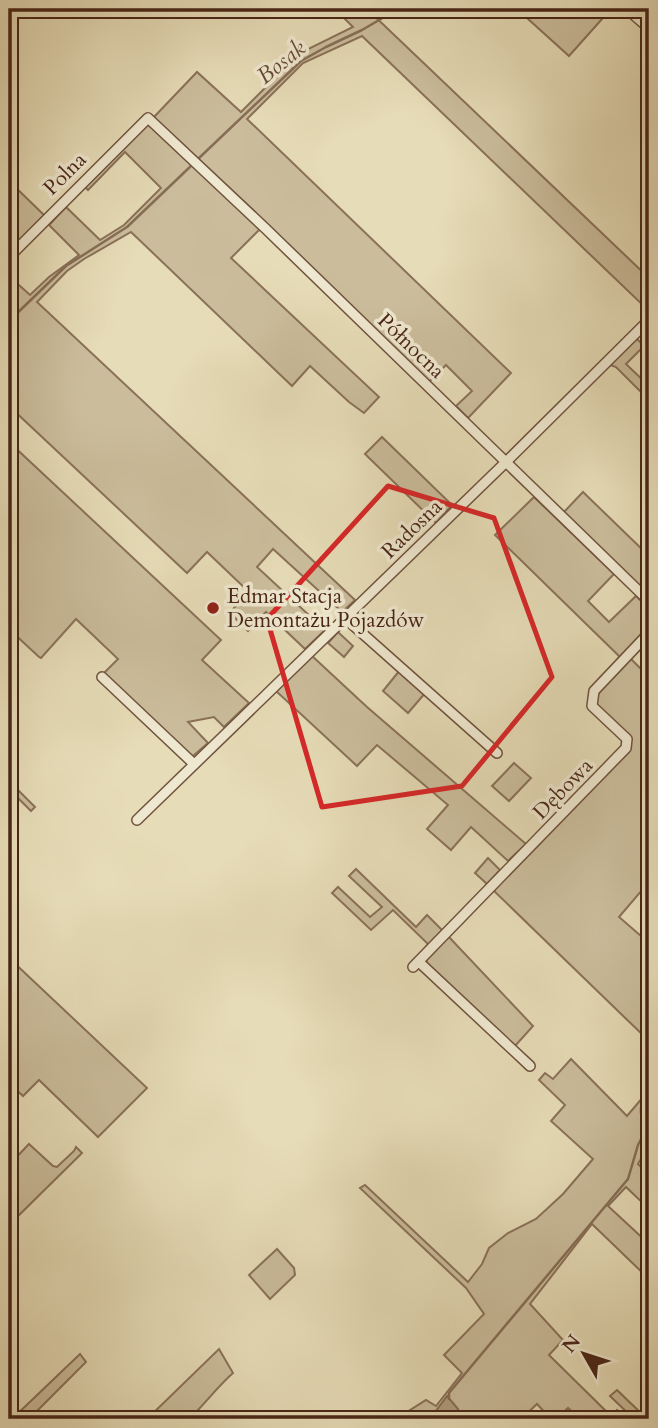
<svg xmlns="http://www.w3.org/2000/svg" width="658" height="1428" viewBox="0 0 658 1428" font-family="Cardo,serif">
	<rect width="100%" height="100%" fill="#e6dcb7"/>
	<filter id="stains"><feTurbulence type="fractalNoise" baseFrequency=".00286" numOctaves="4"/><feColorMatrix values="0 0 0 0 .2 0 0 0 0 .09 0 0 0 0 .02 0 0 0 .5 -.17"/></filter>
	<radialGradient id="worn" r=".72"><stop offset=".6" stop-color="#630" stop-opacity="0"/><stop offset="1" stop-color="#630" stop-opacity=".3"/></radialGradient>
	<g fill="#cbbd9c" stroke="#8a7159" stroke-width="2">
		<polygon points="335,9 367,9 649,278 649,311 362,36 303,63 247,119 511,373 468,418 456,406 472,391 446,365 429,382 153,118 197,72 241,112 300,53 353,27"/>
		<polygon points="517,9 611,9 569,56"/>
		<polygon points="146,124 149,125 260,229 231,258 379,397 364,413 349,402 310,366 292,386 131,232 84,259 67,271 37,302 355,600 342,612 273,549 257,567 325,630 305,649 266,612 248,631 230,613 248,591 207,552 187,573 9,406 9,276 30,295 49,277 79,255 49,225 66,207 100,240 124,225 161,188 125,152 88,190 84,186"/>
		<polygon points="9,181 45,216 16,244 9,237"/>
		<polygon points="635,337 644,346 626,364 649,386 649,400 616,367 608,364"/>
		<polygon points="382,437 452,505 436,523 365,454"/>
		<polygon points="9,442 221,640 202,660 249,703 224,727 214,717 188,722 208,743 187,761 99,678 118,659 76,619 41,658 39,657 9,629"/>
		<polygon points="583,492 649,556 649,595 563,513"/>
		<polygon points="534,497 614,574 588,601 609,622 636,596 649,609 649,627 620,657 495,535"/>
		<polygon points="338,632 353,646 344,657 328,643"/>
		<polygon points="311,655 367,707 526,844 508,861 471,827 451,850 427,829 448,805 377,745 357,766 276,691"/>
		<polygon points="630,658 649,677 649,882 619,917 649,943 649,1041 492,889 629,752 631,744 596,704 598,690"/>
		<polygon points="400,670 426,692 408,713 383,691"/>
		<polygon points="514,763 531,778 509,801 492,786"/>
		<polygon points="9,781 35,807 31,811 9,789"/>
		<polygon points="488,858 500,870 487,884 475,873"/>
		<polygon points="356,869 416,927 427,915 443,931 428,948 425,948 428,944 393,910 371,930 332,893 338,887 370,917 382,907 349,876"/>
		<polygon points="448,936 533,1026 515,1046 426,966 427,959"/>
		<polygon points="9,958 147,1088 98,1137 39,1080 23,1096 9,1083"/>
		<polygon points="571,1059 627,1116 649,1090 649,1144 638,1164 649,1175 649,1209 626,1187 608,1206 649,1244 649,1279 592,1224 530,1304 563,1340 549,1355 611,1416 617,1410 626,1419 580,1419 568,1408 557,1419 551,1419 537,1404 521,1419 406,1419 404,1414 426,1400 436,1406 462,1373 444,1355 484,1314 466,1288 360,1188 365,1185 468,1282 482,1264 489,1248 508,1233 536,1219 563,1194 593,1159 551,1121 565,1105 539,1080 545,1073 553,1079"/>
		<polygon points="29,1144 53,1166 57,1167 74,1151 76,1147 82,1153 9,1225 9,1165"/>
		<polygon points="277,1249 294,1268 295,1275 270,1299 249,1275"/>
		<path d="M219,1349L233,1373C217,1387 205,1404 189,1419H147Z"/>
		<polygon points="80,1354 86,1362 29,1419 9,1419 10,1418 12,1419"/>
		<polygon points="617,1390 646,1418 634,1419 610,1396"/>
	</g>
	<polygon fill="#b09e80" stroke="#866e56" stroke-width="2" points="447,1396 458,1409 460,1419 430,1419"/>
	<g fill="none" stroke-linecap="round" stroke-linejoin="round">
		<g stroke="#866e56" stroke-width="2.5">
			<polyline points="198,159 301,61 326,47 362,30 398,9"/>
			<polyline points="9,321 66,266 127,227 192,165"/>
			<polyline points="649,1098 641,1108 641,1113 649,1118"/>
			<polyline points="449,1399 449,1393 628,1179 638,1145 649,1124"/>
		</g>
		<defs>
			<g id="minor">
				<polyline points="627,9 649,28"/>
				<polyline points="9,257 148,118 266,229 649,601"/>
				<polyline points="345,618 497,753"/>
				<polyline points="102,677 194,764"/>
				<polyline points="137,820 506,462 649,320"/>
				<polyline points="419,962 530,1066"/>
				<polyline points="413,967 626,748 627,739 592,706 594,691 649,633"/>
			</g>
		</defs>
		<use href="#minor" stroke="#70533e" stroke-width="12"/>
		<use href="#minor" stroke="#efe8d0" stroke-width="9"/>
	</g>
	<path fill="none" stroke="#d62828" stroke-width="5" stroke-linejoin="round" d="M388,486L494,518L552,677L462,786L322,807L267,619Z"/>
	<circle fill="#8f2418" stroke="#efe8d0" stroke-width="2.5" cx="213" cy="608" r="7"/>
	<g text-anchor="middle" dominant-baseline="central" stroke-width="7" stroke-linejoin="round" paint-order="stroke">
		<g font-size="21" fill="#482516" stroke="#efe8d0">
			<text transform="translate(65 174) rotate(-45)">Polna</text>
			<text transform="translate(411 346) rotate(44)">Północna</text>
			<text transform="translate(412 529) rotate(-44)">Radosna</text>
			<text transform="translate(563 789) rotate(-46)">Dębowa</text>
		</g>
		<g font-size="21" fill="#482516" stroke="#efe8d0" text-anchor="start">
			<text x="227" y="596">Edmar Stacja<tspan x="227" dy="24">Demontażu Pojazdów</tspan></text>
		</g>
		<g font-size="23" font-style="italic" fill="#674936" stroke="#efe8d0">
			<text transform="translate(281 62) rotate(-39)">Bosak</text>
		</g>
	</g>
	<rect width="658" height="1428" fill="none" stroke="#e6dcb7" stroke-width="35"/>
	<rect x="10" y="10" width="637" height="1407" fill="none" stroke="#482516" stroke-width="3.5"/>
	<rect x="18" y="18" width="623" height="1393" fill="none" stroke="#482516" stroke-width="2"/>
	<g transform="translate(584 1354) rotate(309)" stroke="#efe8d0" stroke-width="5" paint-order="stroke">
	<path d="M0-5L12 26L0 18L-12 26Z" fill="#482516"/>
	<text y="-10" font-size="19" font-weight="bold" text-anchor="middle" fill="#482516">N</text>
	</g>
	<rect width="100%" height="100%" filter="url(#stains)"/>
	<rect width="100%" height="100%" fill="url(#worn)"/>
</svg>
